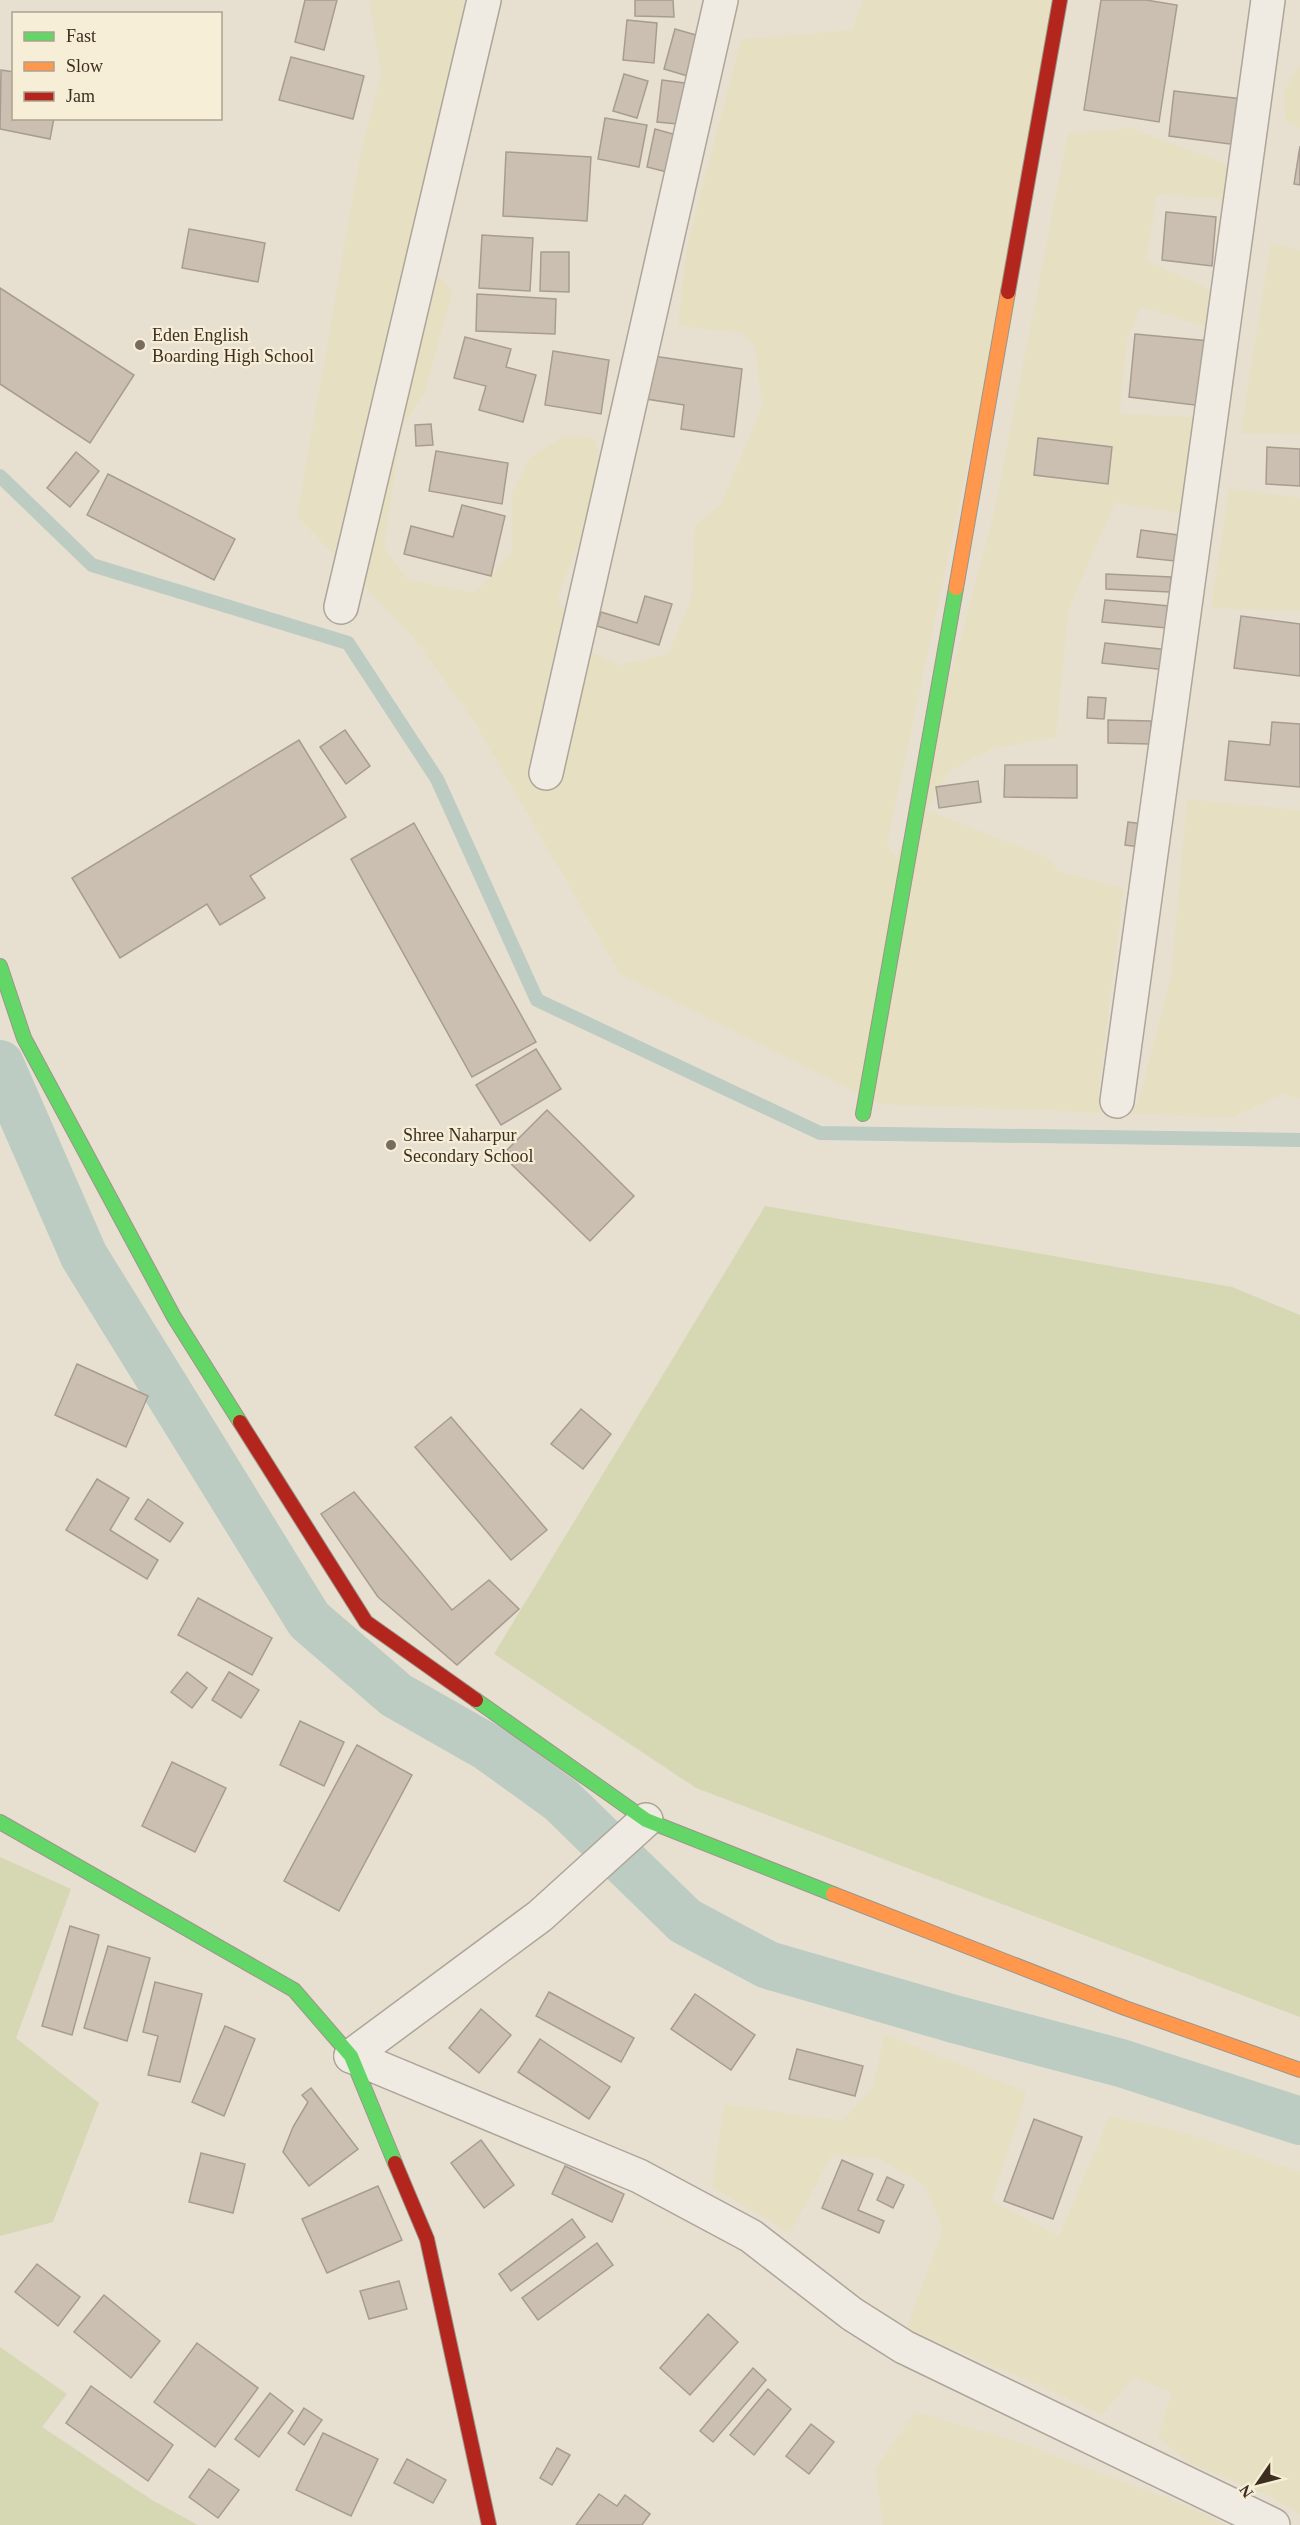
<svg xmlns="http://www.w3.org/2000/svg" width="1300" height="2525" viewBox="0 0 1300 2525" font-family="Georgia,serif">
	<rect width="100%" height="100%" fill="#e7e0d1"/>
	<g fill="#e6dfc2">
		<polygon points="369,0 477,0 412,230 425,264 453,291 424,394 402,427 384,547 407,579 474,593 512,553 512,493 531,456 565,436 592,437 608,471 557,598 592,652 619,665 668,654 691,600 695,526 721,504 762,406 755,347 743,333 678,326 687,247 741,39 852,30 863,0 1052,0 1033,157 887,845 896,858 914,812 994,513 1068,133 1131,128 1229,165 1226,200 1157,194 1146,260 1224,296 1221,331 1140,307 1126,344 1120,414 1195,417 1190,515 1115,503 1069,608 1056,737 991,749 949,771 927,810 1048,858 1058,871 1124,888 1098,1096 1137,1106 1171,977 1187,799 1300,810 1300,1099 1282,1094 1232,1118 880,1104 620,974 475,723 414,638 297,516 360,156 381,74"/>
		<polygon points="1300,65 1300,128 1286,122 1283,93"/>
		<polygon points="1271,243 1300,250 1300,434 1240,433"/>
		<polygon points="1229,488 1300,498 1300,611 1211,608"/>
		<polygon points="885,2034 1027,2092 992,2201 1059,2236 1110,2116 1186,2133 1300,2172 1300,2514 1263,2493 1188,2463 1158,2436 1172,2393 1134,2377 1102,2415 1041,2386 906,2329 943,2229 924,2185 879,2159 832,2155 790,2233 712,2187 724,2104 842,2121 872,2089"/>
		<polygon points="915,2412 1016,2441 1190,2507 1227,2525 883,2525 875,2470"/>
	</g>
	<g fill="#d6d7b3">
		<polygon points="765,1206 1232,1287 1300,1315 1300,2017 696,1788 494,1654"/>
		<polygon points="0,1857 71,1889 16,2038 99,2103 53,2222 0,2236"/>
		<polygon points="0,2347 67,2394 42,2427 152,2500 198,2525 0,2525"/>
	</g>
	<g fill="none" stroke-linecap="round" stroke-linejoin="round">
		<polyline stroke="#bcccc2" stroke-width="14" points="0,476 92,565 348,643 437,779 537,1000 820,1133 1300,1140"/>
		<polyline stroke="#bcccc2" stroke-width="48" points="0,1064 84,1256 309,1620 396,1695 489,1748 561,1800 685,1921 768,1965 954,2019 1121,2063 1300,2121"/>
	</g>
	<g fill="#cbbfb2" stroke="#a89c90" stroke-width="1.5">
		<polygon points="305,0 337,0 324,50 295,42"/>
		<polygon points="635,0 673,0 674,17 635,16"/>
		<polygon points="1101,0 1146,0 1177,5 1159,122 1084,110"/>
		<polygon points="627,20 657,23 654,63 623,60"/>
		<polygon points="675,29 703,37 691,77 664,69"/>
		<polygon points="291,57 364,76 353,119 279,100"/>
		<polygon points="1,70 14,72 14,118 54,118 50,139 0,129"/>
		<polygon points="624,74 648,81 637,118 613,111"/>
		<polygon points="662,80 692,84 688,125 657,122"/>
		<polygon points="1174,91 1251,100 1245,146 1169,136"/>
		<polygon points="605,118 647,125 639,167 598,159"/>
		<polygon points="655,129 680,136 671,173 647,167"/>
		<polygon points="1300,146 1300,185 1294,184"/>
		<polygon points="506,152 591,157 587,221 503,216"/>
		<polygon points="1166,212 1216,217 1212,266 1162,260"/>
		<polygon points="189,229 265,243 258,282 182,268"/>
		<polygon points="482,235 533,238 530,291 479,288"/>
		<polygon points="541,252 569,252 569,292 540,291"/>
		<polygon points="0,288 134,375 90,443 0,384"/>
		<polygon points="477,294 556,299 555,334 476,331"/>
		<polygon points="1135,334 1210,341 1203,406 1129,397"/>
		<polygon points="465,337 511,349 506,367 536,375 523,422 479,410 486,386 454,378"/>
		<polygon points="553,351 609,360 601,414 545,405"/>
		<polygon points="646,355 742,369 734,437 681,429 684,405 640,398"/>
		<polygon points="431,424 433,445 416,446 415,425"/>
		<polygon points="1038,438 1112,447 1108,484 1034,475"/>
		<polygon points="1267,447 1300,449 1300,486 1266,484"/>
		<polygon points="436,451 508,463 502,504 429,491"/>
		<polygon points="76,452 99,471 70,507 47,488"/>
		<polygon points="108,474 235,539 214,580 87,515"/>
		<polygon points="462,505 505,516 491,576 404,554 411,526 453,537"/>
		<polygon points="1141,530 1178,535 1175,561 1137,557"/>
		<polygon points="1106,574 1171,577 1170,592 1106,589"/>
		<polygon points="645,596 672,604 659,645 597,626 601,612 637,623"/>
		<polygon points="1105,600 1169,606 1167,628 1102,622"/>
		<polygon points="1241,616 1300,624 1300,676 1234,668"/>
		<polygon points="1105,643 1169,650 1166,670 1102,663"/>
		<polygon points="1088,697 1106,698 1104,719 1087,718"/>
		<polygon points="1108,720 1151,721 1150,744 1108,743"/>
		<polygon points="1272,722 1300,724 1300,787 1225,780 1229,741 1270,745"/>
		<polygon points="345,730 370,766 346,784 320,747"/>
		<polygon points="299,740 346,817 250,876 265,898 220,925 207,904 120,958 72,878"/>
		<polygon points="1005,765 1077,765 1077,798 1004,797"/>
		<polygon points="978,781 981,802 939,808 936,787"/>
		<polygon points="1128,822 1143,824 1140,847 1125,845"/>
		<polygon points="414,823 536,1042 472,1077 351,859"/>
		<polygon points="536,1049 561,1089 501,1125 476,1085"/>
		<polygon points="547,1110 634,1196 590,1241 502,1155"/>
		<polygon points="77,1364 148,1396 126,1447 55,1415"/>
		<polygon points="581,1409 611,1434 583,1469 551,1444"/>
		<polygon points="451,1417 547,1530 511,1560 415,1447"/>
		<polygon points="97,1479 129,1498 110,1530 158,1560 147,1579 66,1530"/>
		<polygon points="354,1492 452,1610 489,1580 519,1609 457,1665 378,1597 321,1514"/>
		<polygon points="148,1499 183,1523 170,1542 135,1519"/>
		<polygon points="198,1598 272,1638 252,1675 178,1635"/>
		<polygon points="187,1672 207,1688 192,1708 171,1692"/>
		<polygon points="229,1672 259,1690 241,1718 212,1700"/>
		<polygon points="300,1721 344,1742 324,1786 280,1765"/>
		<polygon points="357,1745 412,1775 339,1911 284,1881"/>
		<polygon points="172,1762 226,1788 195,1852 142,1826"/>
		<polygon points="70,1926 99,1935 72,2035 42,2026"/>
		<polygon points="108,1946 150,1958 127,2041 84,2028"/>
		<polygon points="155,1982 202,1994 180,2082 148,2075 158,2036 143,2032"/>
		<polygon points="549,1992 634,2038 621,2062 536,2016"/>
		<polygon points="695,1994 755,2035 731,2070 671,2029"/>
		<polygon points="481,2009 511,2035 479,2073 449,2048"/>
		<polygon points="225,2026 255,2039 224,2116 192,2102"/>
		<polygon points="540,2039 610,2087 589,2119 518,2072"/>
		<polygon points="797,2049 863,2066 855,2096 789,2079"/>
		<polygon points="311,2088 358,2149 309,2186 283,2152 293,2127 308,2102 302,2095"/>
		<polygon points="1034,2119 1082,2137 1053,2219 1004,2201"/>
		<polygon points="481,2140 514,2185 484,2208 451,2163"/>
		<polygon points="201,2153 245,2164 233,2213 189,2202"/>
		<polygon points="842,2160 873,2174 858,2210 884,2221 879,2233 822,2208"/>
		<polygon points="565,2166 624,2194 612,2222 552,2194"/>
		<polygon points="887,2177 904,2185 893,2208 877,2200"/>
		<polygon points="378,2186 402,2240 327,2273 302,2219"/>
		<polygon points="572,2219 585,2237 511,2291 499,2274"/>
		<polygon points="597,2243 613,2265 538,2320 522,2298"/>
		<polygon points="37,2264 80,2297 58,2326 15,2292"/>
		<polygon points="399,2281 407,2309 369,2319 360,2291"/>
		<polygon points="104,2295 160,2341 131,2378 74,2332"/>
		<polygon points="708,2314 738,2342 690,2395 660,2368"/>
		<polygon points="197,2343 258,2388 215,2447 154,2402"/>
		<polygon points="753,2368 766,2380 713,2442 700,2431"/>
		<polygon points="91,2386 173,2445 148,2481 66,2423"/>
		<polygon points="768,2389 791,2409 754,2455 730,2435"/>
		<polygon points="270,2393 293,2411 259,2457 235,2439"/>
		<polygon points="304,2408 322,2420 304,2445 288,2433"/>
		<polygon points="811,2424 834,2442 809,2474 786,2456"/>
		<polygon points="323,2433 378,2459 351,2516 296,2490"/>
		<polygon points="557,2448 570,2455 552,2485 540,2478"/>
		<polygon points="407,2459 446,2480 433,2503 394,2483"/>
		<polygon points="209,2469 239,2490 218,2518 189,2497"/>
		<polygon points="599,2494 617,2506 625,2495 650,2514 642,2525 576,2525"/>
	</g>
	<g fill="none" stroke-linecap="round" stroke-linejoin="round">
		<defs>
			<g id="street">
				<polyline points="341,607 484,0"/>
				<polyline points="546,773 721,0"/>
				<polyline points="1117,1101 1268,0"/>
				<polyline points="351,2056 639,2176 751,2236 852,2314 904,2347 1273,2525"/>
				<polyline points="351,2056 540,1916 646,1820"/>
			</g>
			<g id="fast">
				<polyline points="0,966 24,1038 174,1317 240,1422"/>
				<polyline points="863,1114 956,588"/>
				<polyline points="476,1700 646,1820 833,1894"/>
				<polyline points="0,1822 294,1990 351,2056 395,2163"/>
			</g>
			<g id="slow">
				<polyline points="956,588 1008,292"/>
				<polyline points="833,1894 1125,2008 1300,2070"/>
			</g>
			<g id="jam">
				<polyline points="1008,292 1060,0"/>
				<polyline points="240,1422 366,1622 476,1700"/>
				<polyline points="395,2163 427,2239 489,2525"/>
			</g>
		</defs>
		<use href="#street" stroke="#ada599" stroke-width="36"/>
		<use href="#fast" stroke="#9c958a" stroke-width="16"/>
		<use href="#slow" stroke="#9c958a" stroke-width="16"/>
		<use href="#jam" stroke="#9c958a" stroke-width="16"/>
		<use href="#street" stroke="#efebe3" stroke-width="33"/>
		<use href="#fast" stroke="#63d668" stroke-width="14"/>
		<use href="#slow" stroke="#ff974d" stroke-width="14"/>
		<use href="#jam" stroke="#b3261e" stroke-width="14"/>
	</g>
	<g fill="#786c5e" stroke="#f7eed8" stroke-width="2">
		<circle cx="140" cy="345" r="6"/>
		<circle cx="391" cy="1145" r="6"/>
	</g>
	<g text-anchor="middle" dominant-baseline="central" stroke-width="4.5" stroke-linejoin="round" paint-order="stroke">
		<g font-size="18" fill="#3d2e20" stroke="#f7eed8" text-anchor="start">
			<text x="152" y="335">Eden English<tspan x="152" dy="21">Boarding High School</tspan></text>
			<text x="403" y="1135">Shree Naharpur<tspan x="403" dy="21">Secondary School</tspan></text>
		</g>
	</g>
	<rect x="12" y="12" width="210" height="108" fill="#f7eed8" stroke="#ada18e" stroke-width="1.5"/>
	<rect x="24" y="32" width="30" height="9" fill="#63d668" stroke="#ada18e" stroke-width="1.5"/>
	<text x="66" y="42" font-size="18" fill="#3d2e20">Fast</text>
	<rect x="24" y="62" width="30" height="9" fill="#ff974d" stroke="#ada18e" stroke-width="1.5"/>
	<text x="66" y="72" font-size="18" fill="#3d2e20">Slow</text>
	<rect x="24" y="92" width="30" height="9" fill="#b3261e" stroke="#ada18e" stroke-width="1.5"/>
	<text x="66" y="102" font-size="18" fill="#3d2e20">Jam</text>
	<g transform="translate(1258 2483) rotate(235)" stroke="#f7eed8" stroke-width="4.5" paint-order="stroke">
	<path d="M0-4.5L10 22L0 15L-10 22Z" fill="#3d2e20"/>
	<text y="-9" font-size="16" font-weight="bold" text-anchor="middle" fill="#3d2e20">N</text>
	</g>
</svg>
